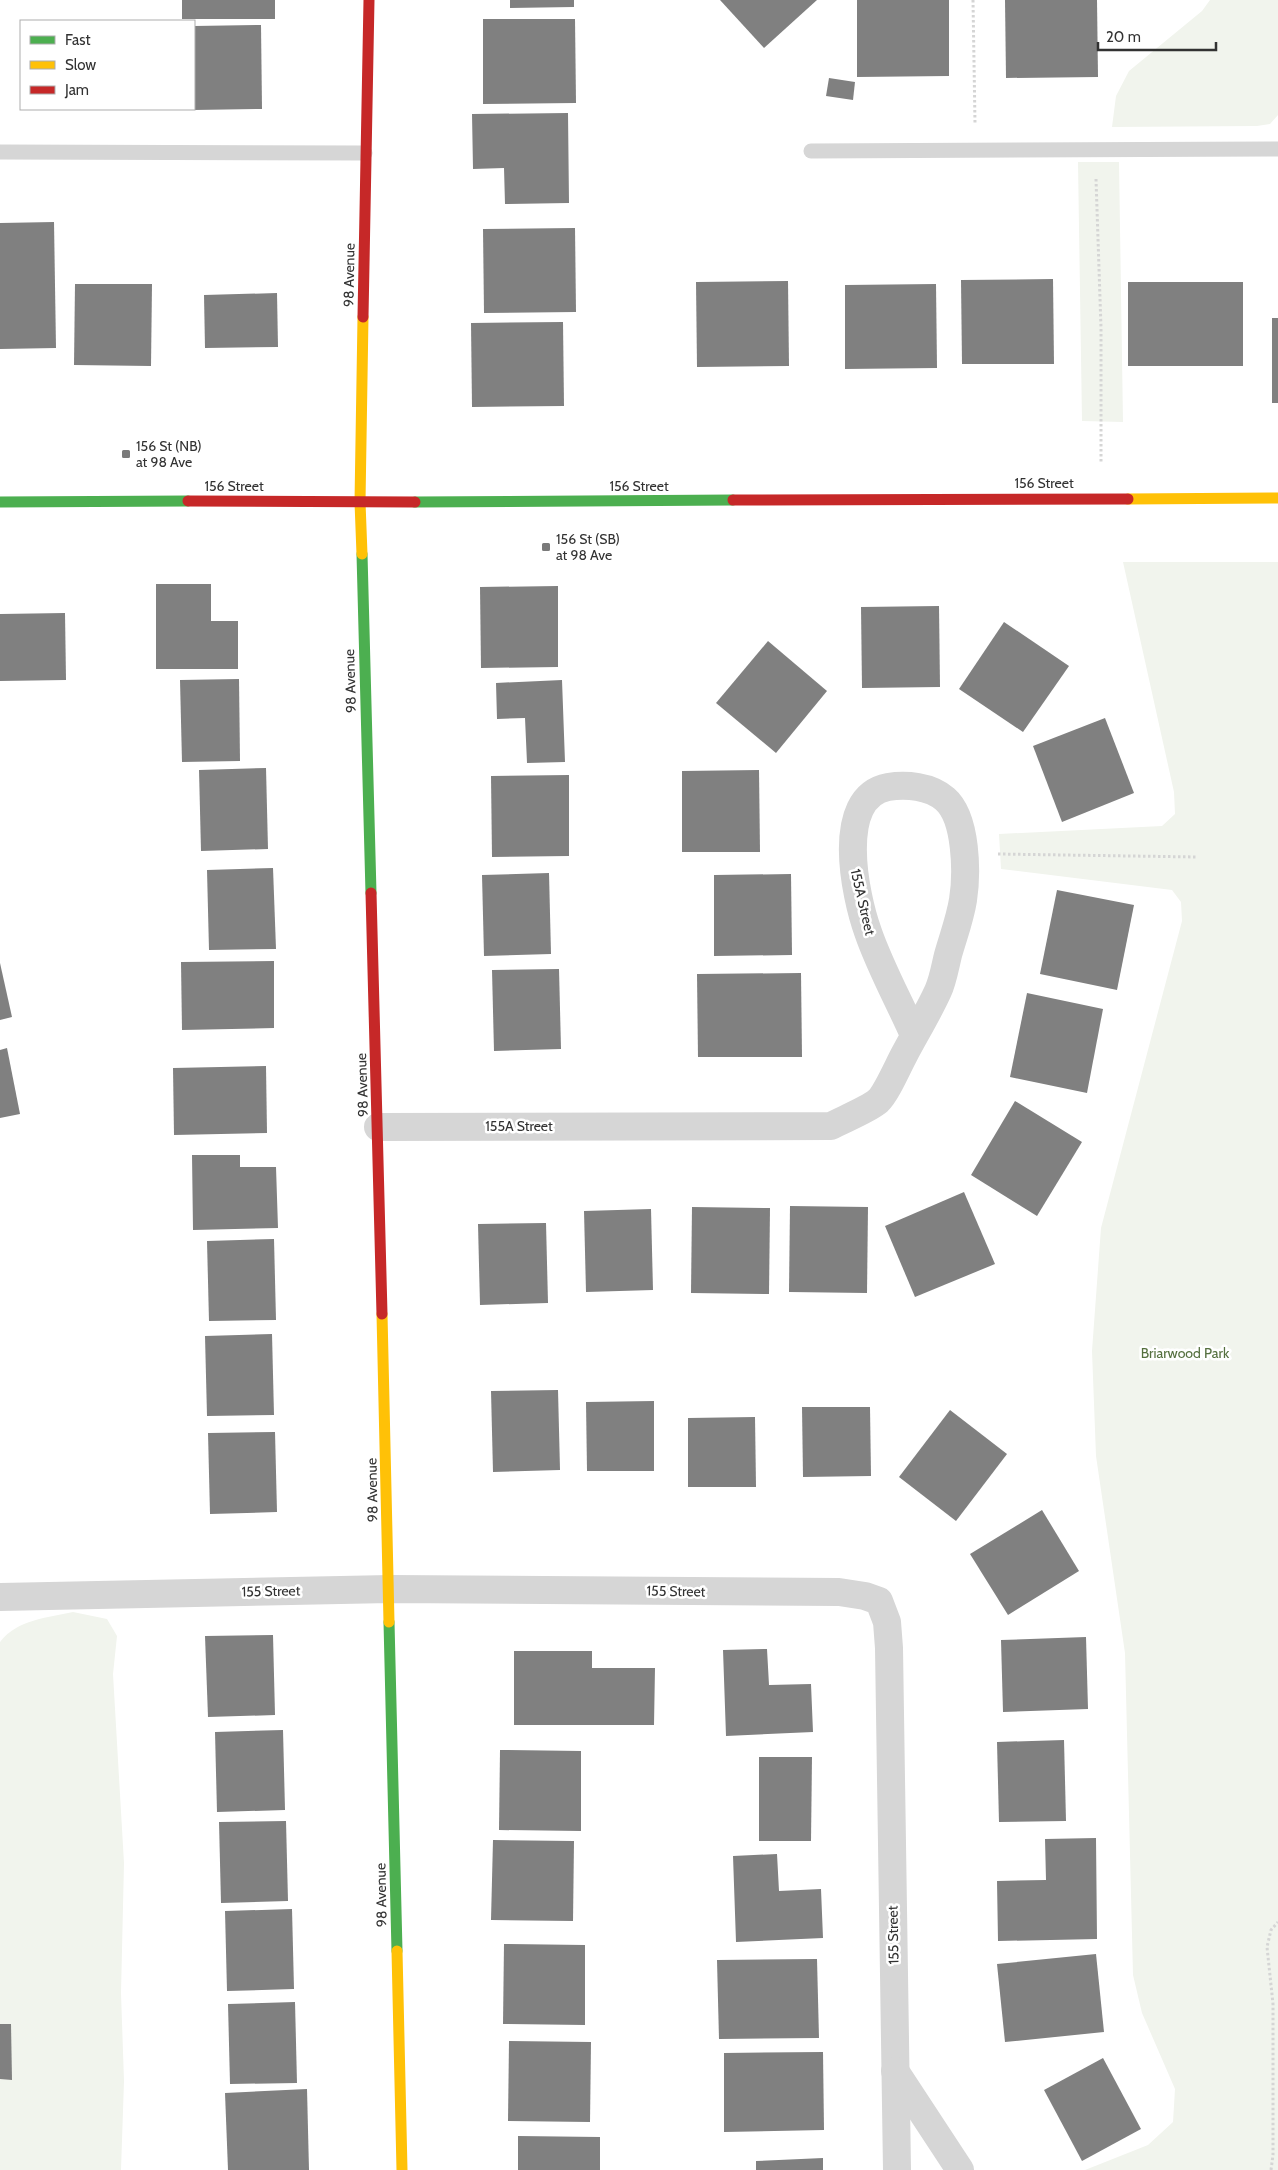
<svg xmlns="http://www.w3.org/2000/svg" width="1278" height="2170" viewBox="0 0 1278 2170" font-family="Cabin,sans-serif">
	<rect width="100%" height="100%" fill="#fff"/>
	<g fill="#f1f4ed">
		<polygon points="1210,0 1278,0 1278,115 1270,124 1257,126 1112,127 1116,96 1129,71 1202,11"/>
		<polygon points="1078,162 1119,162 1123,422 1082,421"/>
		<polygon points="1123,562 1278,562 1278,2170 1085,2170 1148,2145 1173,2122 1175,2089 1142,2013 1133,1975 1125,1653 1096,1456 1092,1351 1101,1228 1182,921 1181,902 1172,890 1001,869 999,834 1162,826 1175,814 1174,792"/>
		<path d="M73,1612L107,1619L117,1636L113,1674L124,1863L121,1993L124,2081L121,2170H0V1642C18,1619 47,1618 73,1612Z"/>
	</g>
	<g fill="#808080">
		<rect x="182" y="0" width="93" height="19"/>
		<polygon points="510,0 574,0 574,7 510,8"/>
		<polygon points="720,0 817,0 764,48"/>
		<polygon points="857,0 949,0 949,76 857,77"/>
		<polygon points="1005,0 1097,0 1098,77 1006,78"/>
		<polygon points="483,19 575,19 576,103 483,104"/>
		<polygon points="261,25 262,109 194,110 194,26"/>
		<polygon points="829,78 855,82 853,100 826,96"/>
		<polygon points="568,113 569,203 505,204 504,168 473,169 472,114"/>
		<polygon points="54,222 56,348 0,349 0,223"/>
		<polygon points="575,228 576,312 484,313 483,229"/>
		<polygon points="1053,279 1054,364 962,364 961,280"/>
		<polygon points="788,281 789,366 697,367 696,282"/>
		<rect x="1128" y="282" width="115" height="84"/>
		<polygon points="75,284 152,284 151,366 74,365"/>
		<polygon points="936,284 937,368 845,369 845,285"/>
		<polygon points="277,293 278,347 205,348 204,295"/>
		<rect x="1272" y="318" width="6" height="85"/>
		<polygon points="563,322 564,406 472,407 471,323"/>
		<polygon points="156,584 211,584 211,621 238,621 238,669 156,669"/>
		<polygon points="558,586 558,667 481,668 480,587"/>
		<polygon points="939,606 940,687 862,688 861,607"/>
		<polygon points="65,613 66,680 0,681 0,614"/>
		<polygon points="1004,622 1069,666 1023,732 959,689"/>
		<polygon points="768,641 827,691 776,753 716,703"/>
		<polygon points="239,679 240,761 182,762 180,680"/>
		<polygon points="562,680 565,762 527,763 525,718 497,719 496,683"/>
		<polygon points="1105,718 1134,793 1062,822 1033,746"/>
		<polygon points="266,768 268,849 201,851 199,770"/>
		<polygon points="759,770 760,852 682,852 682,771"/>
		<polygon points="569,775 569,856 492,857 491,776"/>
		<polygon points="273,868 276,949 209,950 207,870"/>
		<polygon points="549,873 551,954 484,956 482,875"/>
		<polygon points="791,874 792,955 714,956 714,875"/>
		<polygon points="1057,890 1134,905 1117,990 1040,974"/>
		<polygon points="274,961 274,1028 182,1030 181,962"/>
		<polygon points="0,963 12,1017 0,1020"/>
		<polygon points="559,969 561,1049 494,1051 492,970"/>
		<polygon points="801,973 802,1057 698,1057 697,974"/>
		<polygon points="1027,993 1103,1009 1087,1093 1010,1077"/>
		<polygon points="7,1048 20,1114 0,1118 0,1050"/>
		<polygon points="266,1066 267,1133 174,1135 173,1068"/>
		<polygon points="1015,1101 1082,1142 1037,1216 971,1175"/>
		<polygon points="192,1155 240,1155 240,1167 276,1167 278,1228 193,1230"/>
		<polygon points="964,1192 995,1264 915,1297 885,1226"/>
		<polygon points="790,1206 868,1207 867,1293 789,1292"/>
		<polygon points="692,1207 770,1208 769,1294 691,1293"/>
		<polygon points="651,1209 653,1290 586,1292 584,1211"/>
		<polygon points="546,1223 548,1303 480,1305 478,1224"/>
		<polygon points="274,1239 276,1320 209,1321 207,1241"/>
		<polygon points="272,1334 274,1415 207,1416 205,1336"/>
		<polygon points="558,1390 560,1470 493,1472 491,1391"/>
		<polygon points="654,1401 654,1471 587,1471 586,1402"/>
		<polygon points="802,1407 870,1407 871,1476 803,1477"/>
		<polygon points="950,1410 1007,1454 956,1521 899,1477"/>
		<polygon points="755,1417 756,1487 688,1487 688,1418"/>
		<polygon points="275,1432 277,1512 210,1514 208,1433"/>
		<polygon points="1042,1510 1079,1571 1008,1615 970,1554"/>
		<polygon points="273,1635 275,1715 208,1717 205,1636"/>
		<polygon points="1086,1637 1088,1709 1003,1712 1001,1640"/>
		<polygon points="767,1649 769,1685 811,1684 813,1732 726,1736 723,1650"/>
		<polygon points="514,1651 592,1651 592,1668 655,1668 654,1725 514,1725"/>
		<polygon points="283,1730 285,1810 217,1812 215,1732"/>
		<polygon points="1064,1740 1066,1821 999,1822 997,1742"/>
		<polygon points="500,1750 581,1751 581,1831 499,1830"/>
		<polygon points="759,1757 812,1757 811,1841 759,1841"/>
		<polygon points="286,1821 288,1901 221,1903 219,1822"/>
		<polygon points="1096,1838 1097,1939 998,1941 997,1881 1046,1880 1045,1839"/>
		<polygon points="493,1840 574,1841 573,1921 491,1920"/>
		<polygon points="777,1854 779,1891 821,1889 823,1938 736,1942 733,1856"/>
		<polygon points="292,1909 294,1989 227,1991 225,1911"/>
		<polygon points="504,1944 585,1945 585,2025 503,2024"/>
		<polygon points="1096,1954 1104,2032 1005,2042 997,1964"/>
		<polygon points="817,1959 819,2038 719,2039 717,1960"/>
		<polygon points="295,2002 297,2083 230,2084 228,2004"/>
		<polygon points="0,2024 11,2024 12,2080 0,2079"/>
		<polygon points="509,2041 591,2042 590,2122 508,2121"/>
		<polygon points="823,2052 824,2130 724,2132 724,2053"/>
		<polygon points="1103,2058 1141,2129 1082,2161 1044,2090"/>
		<polygon points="307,2089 309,2170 228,2170 225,2093"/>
		<polygon points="518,2136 600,2137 600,2170 518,2170"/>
		<polygon points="823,2158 823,2170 756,2170 756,2161"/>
	</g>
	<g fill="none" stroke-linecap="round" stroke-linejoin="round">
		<g stroke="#d5d5d5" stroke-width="3" stroke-dasharray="2.5 2.5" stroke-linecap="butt">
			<polyline points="973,0 975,123"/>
			<polyline points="1096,179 1101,328 1101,463"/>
			<polyline points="998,854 1197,857"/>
			<polyline points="1271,2170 1273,2155 1273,2004 1267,1947 1271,1930 1278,1922"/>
		</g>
		<g stroke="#d6d6d6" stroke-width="15">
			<polyline points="811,151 1278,149"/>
			<polyline points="0,152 365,153"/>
		</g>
		<g stroke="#d6d6d6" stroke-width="28">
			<path d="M378,1127L831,1126C842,1120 869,1109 878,1101C886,1094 898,1066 904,1055C915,1034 928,1013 938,991C943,980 945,967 948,955C953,937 960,919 963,900C967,874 967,818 945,799C930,786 906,784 888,787C834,797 855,896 868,932C880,967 899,1001 914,1035"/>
			<polyline points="0,1597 390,1589 839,1592 865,1596 879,1601 887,1622 889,1648 897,2170"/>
			<polyline points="895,2071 960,2170"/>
		</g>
		<g stroke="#4caf50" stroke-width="11">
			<polyline points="0,502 188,501"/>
			<polyline points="415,502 733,500"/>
			<polyline points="362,554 371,893"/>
			<polyline points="389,1622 397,1951"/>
		</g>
		<g stroke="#ffc107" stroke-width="11">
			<polyline points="1128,499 1278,498"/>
			<polyline points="362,554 360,502 363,317"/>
			<polyline points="382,1314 389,1622"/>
			<polyline points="397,1951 402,2170"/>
		</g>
		<g stroke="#c62828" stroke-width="11">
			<polyline points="363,317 369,0"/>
			<polyline points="733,500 1128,499"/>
			<polyline points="188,501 415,502"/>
			<polyline points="371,893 382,1314"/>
		</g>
	</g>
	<g fill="#7a7a7a" stroke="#fff" stroke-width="2">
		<rect x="121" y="449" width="10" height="10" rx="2.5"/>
		<rect x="541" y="542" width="10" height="10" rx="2.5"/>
	</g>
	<g text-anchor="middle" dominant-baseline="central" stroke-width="5" stroke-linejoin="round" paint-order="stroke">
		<g font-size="14" fill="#323232" stroke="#fff">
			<text transform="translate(349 275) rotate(-89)">98 Avenue</text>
			<text x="1044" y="483">156 Street</text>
			<text x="234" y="486">156 Street</text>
			<text x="639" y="486">156 Street</text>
			<text transform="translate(350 681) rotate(-92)">98 Avenue</text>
			<text transform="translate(863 902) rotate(77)">155A Street</text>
			<text transform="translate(362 1085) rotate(-92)">98 Avenue</text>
			<text x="519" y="1126">155A Street</text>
			<text transform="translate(372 1490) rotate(-91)">98 Avenue</text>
			<text transform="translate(271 1591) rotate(-1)">155 Street</text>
			<text transform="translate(676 1591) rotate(1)">155 Street</text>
			<text transform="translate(381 1895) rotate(-91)">98 Avenue</text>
			<text transform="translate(893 1935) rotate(-91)">155 Street</text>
		</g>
		<g font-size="14" fill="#323232" stroke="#fff" text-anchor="start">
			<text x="136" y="446">156 St (NB)<tspan x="136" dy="16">at 98 Ave</tspan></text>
			<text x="556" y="539">156 St (SB)<tspan x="556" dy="16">at 98 Ave</tspan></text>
		</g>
		<g font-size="14" fill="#546f3e" stroke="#fff">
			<text x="1185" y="1353">Briarwood Park</text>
		</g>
	</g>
	<rect x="20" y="20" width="175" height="90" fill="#ffffff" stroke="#adadad"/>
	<rect x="30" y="36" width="25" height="8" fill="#4caf50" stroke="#adadad"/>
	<text x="65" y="45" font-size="15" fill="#323232">Fast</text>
	<rect x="30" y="61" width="25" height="8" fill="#ffc107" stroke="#adadad"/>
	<text x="65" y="70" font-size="15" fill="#323232">Slow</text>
	<rect x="30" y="86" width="25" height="8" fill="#c62828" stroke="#adadad"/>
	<text x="65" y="95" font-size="15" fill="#323232">Jam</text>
	<path d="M1098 42v8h118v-8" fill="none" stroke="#323232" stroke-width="2.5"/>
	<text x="1106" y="42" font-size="15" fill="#323232" stroke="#ffffff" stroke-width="4" paint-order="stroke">20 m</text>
</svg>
